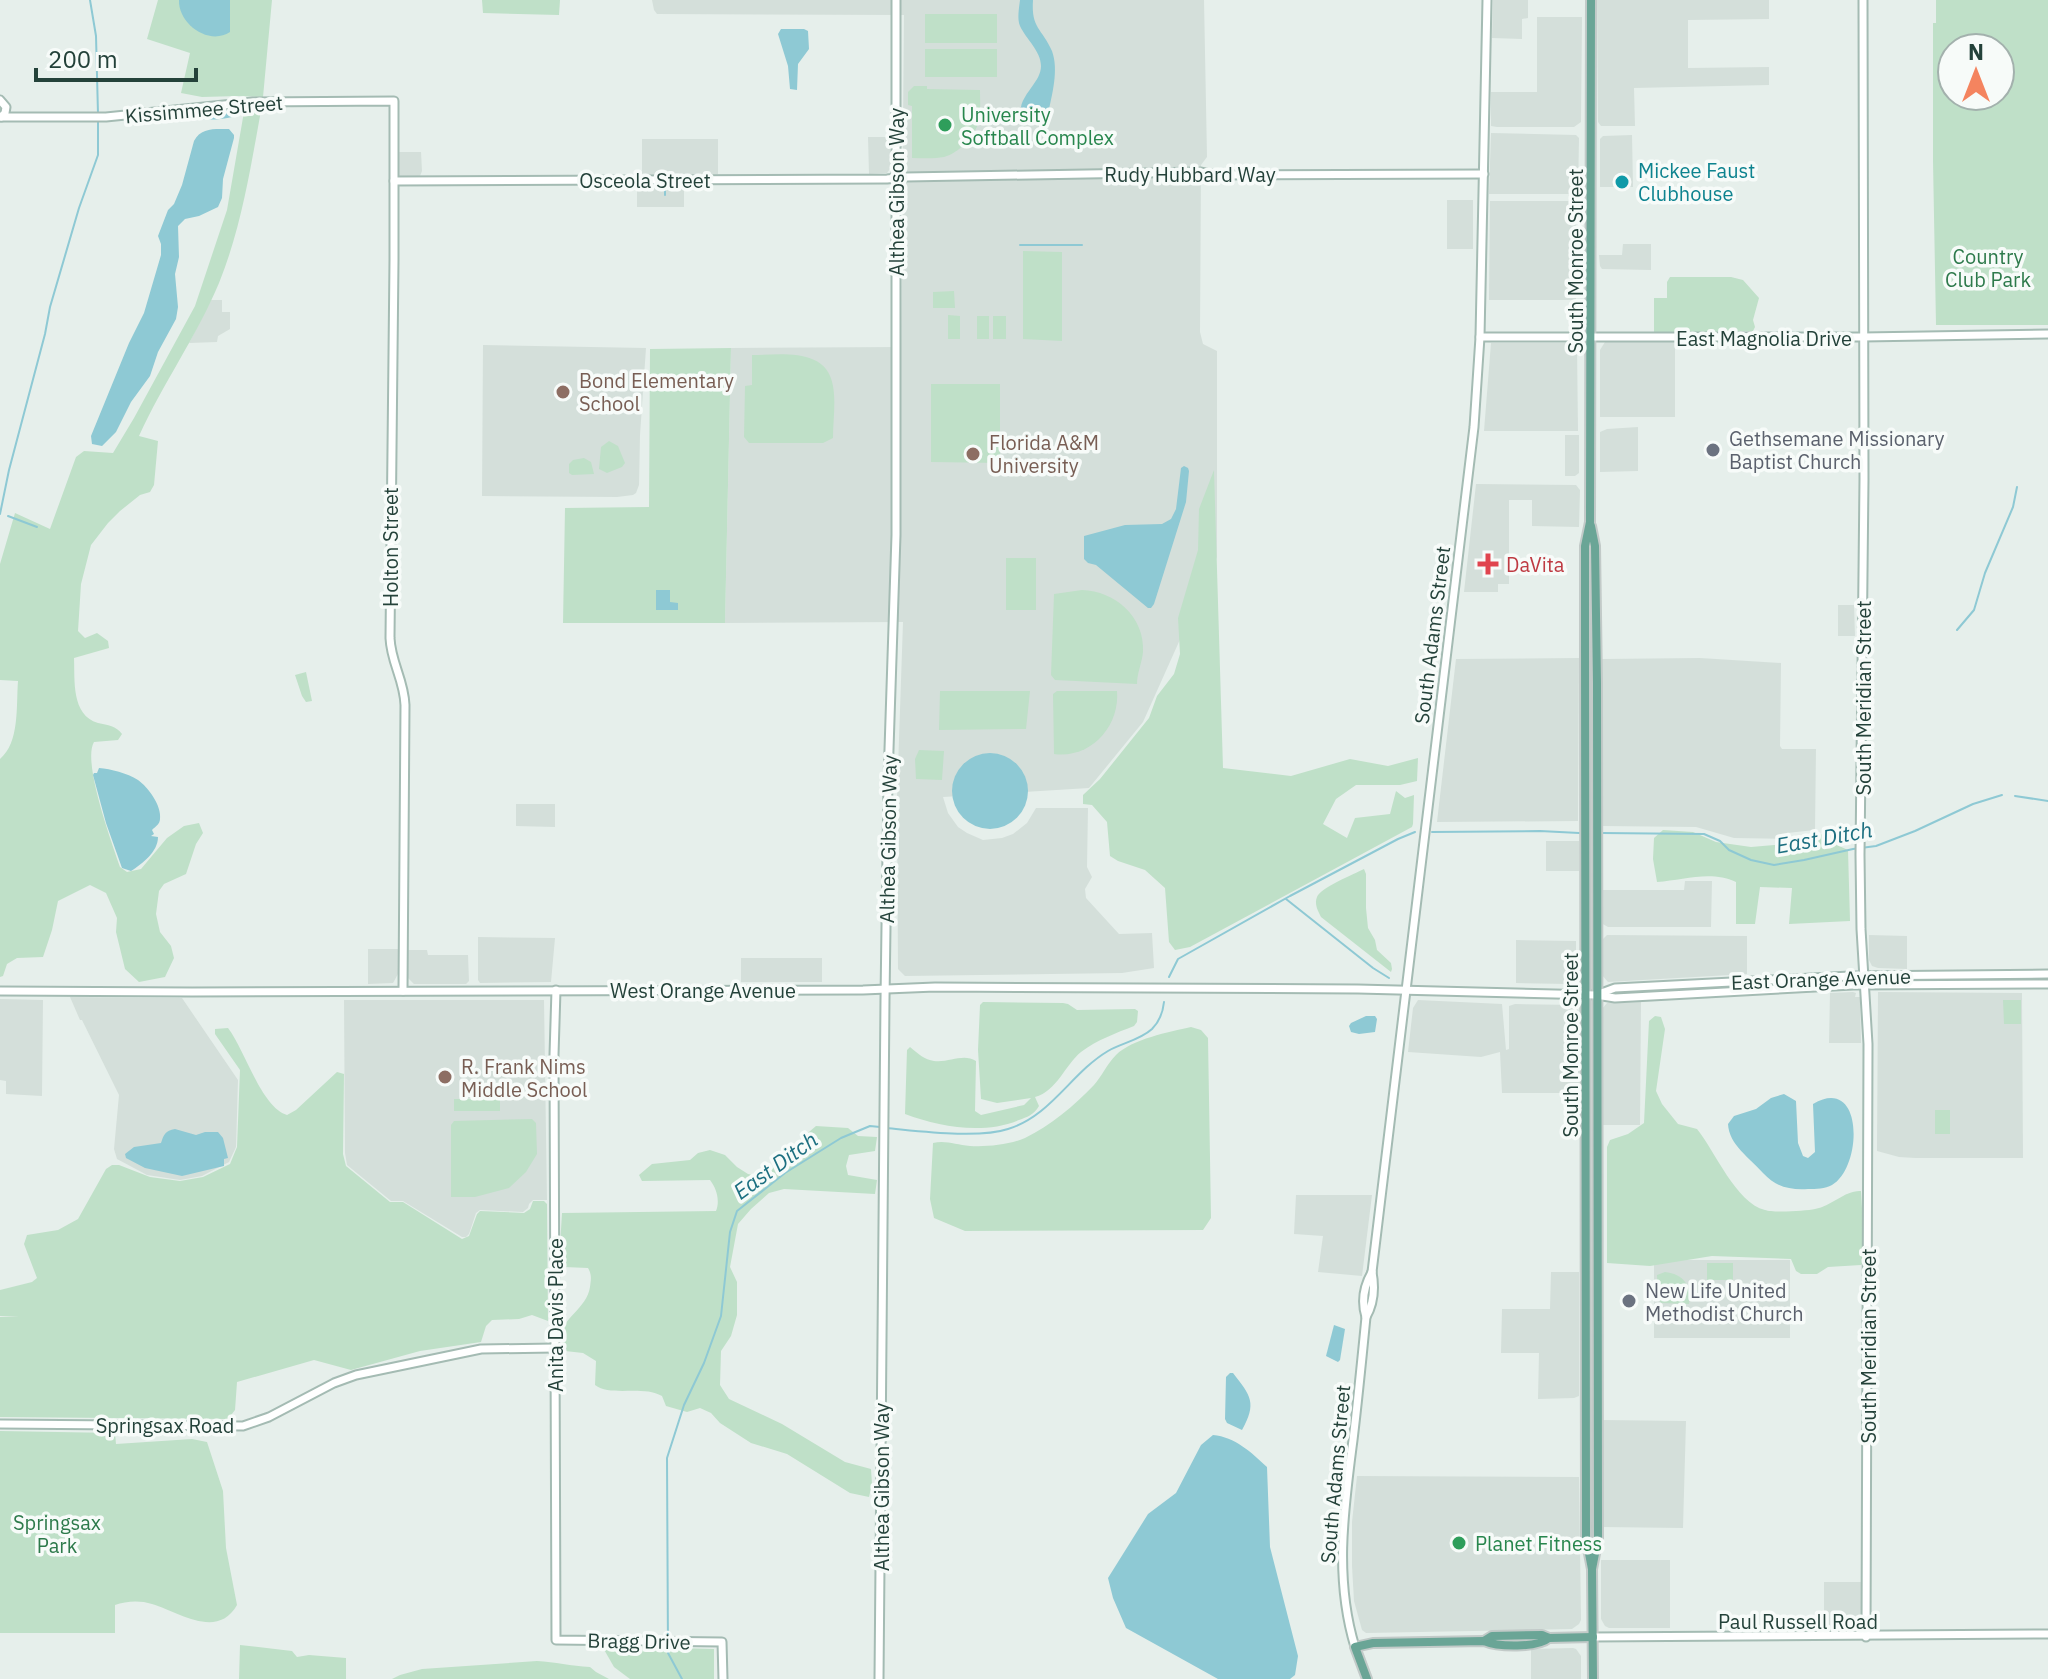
<svg xmlns="http://www.w3.org/2000/svg" width="2048" height="1679" viewBox="0 0 2048 1679" font-family="'IBM Plex Sans',sans-serif">
	<rect width="100%" height="100%" fill="#e6efeb"/>
	<g fill="#d4dfda">
		<polygon points="652,0 1204,0 1207,157 1201,165 1200,332 1203,344 1217,351 1217,557 1143,722 1089,788 943,797 948,813 958,827 967,833 983,840 1002,838 1013,834 1027,823 1036,808 1088,808 1087,867 1092,877 1085,889 1086,898 1119,934 1152,933 1154,968 1122,973 905,976 898,969 897,798 903,622 725,623 731,348 901,347 904,15 657,14 654,10"/>
		<polygon points="1493,0 1528,0 1528,18 1522,19 1522,39 1492,38"/>
		<polygon points="1597,0 1769,0 1769,19 1688,20 1688,68 1769,67 1769,85 1634,88 1635,126 1601,126 1598,122"/>
		<polygon points="1537,17 1582,17 1581,122 1574,127 1497,127 1491,126 1491,92 1537,92"/>
		<polygon points="1491,133 1576,135 1579,138 1578,194 1489,194"/>
		<polygon points="1632,135 1633,187 1600,187 1600,139 1603,136"/>
		<polygon points="868,137 890,137 890,169 887,173 869,174"/>
		<polygon points="642,139 718,139 718,174 642,175"/>
		<polygon points="398,152 421,152 422,171 420,176 399,176 398,173"/>
		<polygon points="684,182 684,207 637,207 637,183"/>
		<rect x="1447" y="200" width="26" height="49"/>
		<polygon points="1490,201 1576,201 1576,300 1489,300"/>
		<polygon points="1623,244 1651,244 1651,270 1602,269 1600,266 1599,255 1622,255"/>
		<polygon points="211,300 222,300 222,312 230,312 230,329 218,336 217,342 189,343"/>
		<polygon points="1605,342 1675,342 1675,417 1600,417 1600,350"/>
		<polygon points="1491,343 1569,343 1577,346 1578,431 1484,431"/>
		<polygon points="483,345 646,348 640,435 639,485 636,493 633,495 617,497 482,496"/>
		<polygon points="1638,427 1638,471 1600,472 1600,432 1607,429"/>
		<polygon points="1565,435 1579,435 1579,473 1575,476 1565,476"/>
		<polygon points="1476,484 1576,485 1580,490 1579,527 1532,526 1532,500 1509,500 1509,584 1498,584 1498,592 1464,592"/>
		<polygon points="1838,605 1854,605 1855,636 1838,636"/>
		<polygon points="1579,658 1578,821 1437,822 1456,659"/>
		<polygon points="1700,658 1781,663 1780,746 1782,749 1816,749 1815,830 1787,833 1787,839 1734,838 1696,827 1602,826 1602,659"/>
		<polygon points="516,804 555,804 555,827 516,826"/>
		<rect x="1546" y="841" width="33" height="30"/>
		<polygon points="1685,881 1712,881 1711,927 1608,927 1601,923 1601,890 1684,890"/>
		<polygon points="1607,935 1747,936 1747,974 1608,982 1602,975 1602,940"/>
		<polygon points="1869,935 1907,936 1907,969 1878,968 1872,966 1869,960"/>
		<polygon points="478,937 555,938 551,982 480,983 478,980"/>
		<polygon points="1516,940 1576,941 1576,978 1569,984 1516,983"/>
		<polygon points="368,949 398,949 398,974 393,983 368,984"/>
		<polygon points="408,950 427,950 428,955 468,955 469,981 466,984 414,984 408,978"/>
		<rect x="741" y="958" width="81" height="24"/>
		<polygon points="1853,992 1856,993 1855,997 1860,997 1860,1000 1861,1043 1829,1043 1830,993"/>
		<polygon points="1878,992 2022,993 2023,1158 1915,1158 1899,1157 1877,1151"/>
		<polygon points="70,997 182,998 238,1080 236,1147 229,1162 202,1176 180,1180 147,1175 117,1159 114,1149 119,1095 82,1020 80,1020"/>
		<polygon points="0,999 43,1000 42,1096 6,1094 6,1081 0,1080"/>
		<polygon points="344,1000 544,1000 547,1200 533,1200 529,1204 528,1208 523,1212 480,1210 476,1213 469,1234 466,1237 462,1237 403,1201 391,1201 347,1165 345,1153"/>
		<polygon points="1418,1000 1502,1004 1506,1050 1509,1049 1509,1006 1515,1004 1576,1005 1579,1012 1579,1093 1502,1093 1500,1052 1481,1057 1408,1052 1413,1008"/>
		<polygon points="1641,1002 1640,1125 1602,1125 1602,1009 1607,1003"/>
		<polygon points="1296,1195 1372,1195 1362,1276 1318,1272 1323,1236 1294,1234"/>
		<rect x="1654" y="1260" width="136" height="78"/>
		<polygon points="1551,1272 1579,1272 1579,1396 1574,1398 1538,1399 1539,1353 1501,1353 1502,1309 1550,1309"/>
		<polygon points="1602,1420 1686,1421 1683,1528 1602,1527"/>
		<polygon points="1357,1476 1579,1477 1581,1620 1579,1624 1572,1629 1366,1633 1362,1630 1354,1601 1352,1566 1352,1522"/>
		<polygon points="1601,1560 1670,1560 1670,1628 1609,1628 1605,1626 1601,1619"/>
		<polygon points="1824,1582 1864,1582 1863,1622 1858,1631 1824,1633"/>
		<polygon points="1573,1648 1576,1649 1581,1656 1581,1679 1531,1679 1531,1649"/>
	</g>
	<g fill="#bfe0c8" fill-rule="evenodd">
		<polygon points="158,0 272,0 263,97 238,96 202,97 181,93 190,53 147,39"/>
		<polygon points="482,0 560,0 559,15 483,13"/>
		<path d="M1936,0H2048V325H1936L1933,161V23H1936ZM1952,48H2000V96H1952Z"/>
		<rect x="925" y="14" width="72" height="29"/>
		<rect x="925" y="49" width="72" height="28"/>
		<path d="M914,86H927V89L980,90C980,100 981,111 979,121C975,136 959,153 944,157C934,159 922,158 912,158V106L908,105V92Z"/>
		<path d="M262,105C251,165 242,226 219,283C197,336 163,383 139,436L158,441L154,485L150,492L140,495L120,511L108,523L91,545L81,584L78,631L85,638L97,633L108,641L109,648L74,658C75,680 71,715 98,723C108,725 116,726 122,734L118,740L94,742C82,762 112,843 120,867L127,872L141,869L167,838L184,826L199,823L203,833L196,844L186,874L164,884L159,891L156,914L160,932L171,946L174,958L165,977L139,982L125,969L116,932L117,918L106,893L90,885L58,901L52,930L43,957L17,958L7,964L3,976L0,977V759C20,742 16,706 18,681L0,680V564L15,513L50,529L76,457L84,451L113,453L134,418L195,306L227,210L245,106Z"/>
		<polygon points="1023,251 1062,252 1062,341 1023,339"/>
		<polygon points="1670,277 1731,277 1743,280 1759,298 1753,320 1755,327 1753,331 1654,333 1654,298 1667,298 1667,282"/>
		<polygon points="954,291 955,308 933,308 933,292"/>
		<polygon points="948,315 960,316 960,339 948,339"/>
		<rect x="977" y="316" width="12" height="23"/>
		<rect x="993" y="316" width="13" height="23"/>
		<polygon points="731,348 725,623 563,623 565,508 649,507 650,349"/>
		<path d="M752,355C780,355 827,347 833,386C836,403 833,421 833,438L823,443H749L744,437L745,386L752,385Z"/>
		<polygon points="931,384 1000,384 1000,463 931,462"/>
		<polygon points="609,441 618,446 625,463 622,467 607,473 599,469 601,447"/>
		<polygon points="584,458 591,462 594,474 572,475 569,473 569,464 573,460"/>
		<polygon points="1214,470 1223,768 1291,776 1350,759 1388,766 1418,758 1417,781 1400,785 1356,785 1336,799 1323,824 1347,838 1355,818 1390,814 1396,791 1405,798 1414,795 1413,824 1412,827 1190,947 1175,950 1169,942 1165,888 1145,870 1118,861 1110,856 1107,822 1092,805 1083,804 1083,795 1100,779 1149,718 1157,696 1174,674 1180,654 1178,618 1198,550 1199,509"/>
		<rect x="1006" y="558" width="30" height="52"/>
		<path d="M1082,590C1115,591 1145,617 1143,652C1142,663 1137,673 1137,684L1055,680L1051,675L1054,594Z"/>
		<polygon points="306,672 312,701 306,702 302,696 295,675"/>
		<polygon points="940,691 1030,691 1026,729 939,730"/>
		<path d="M1057,691H1117C1120,726 1091,759 1054,754L1053,694Z"/>
		<polygon points="919,750 944,751 942,780 916,779 915,759"/>
		<path d="M1663,830L1693,832L1716,842L1751,847L1787,844L1809,834L1837,835L1839,846L1848,850L1850,921L1789,924L1792,888L1760,887L1755,924H1736V882C1711,870 1684,880 1657,882L1653,859L1654,838Z"/>
		<path d="M1364,869L1366,874V908L1368,928L1375,940L1377,950L1391,963L1392,969L1391,972L1321,917C1318,911 1314,904 1317,897C1320,888 1354,874 1364,869Z"/>
		<polygon points="2003,1000 2021,1000 2021,1024 2004,1024"/>
		<path d="M983,1002L1063,1003L1068,1004L1077,1010L1135,1009L1138,1011L1137,1022L1134,1026C1116,1033 1097,1040 1081,1052C1065,1065 1057,1091 1035,1097L1039,1106C1034,1115 1027,1117 1019,1120C983,1135 940,1127 905,1114L907,1050L910,1047C917,1053 925,1060 934,1061C949,1063 963,1053 976,1061L975,1111L981,1115L1024,1105L1031,1098L997,1103L981,1099L978,1050L980,1005Z"/>
		<path d="M1655,1016L1661,1017L1665,1029L1656,1091L1662,1104L1678,1124L1697,1129C1715,1151 1736,1203 1765,1210C1773,1213 1806,1211 1815,1209C1832,1206 1845,1190 1861,1191L1865,1261L1861,1265L1828,1267L1817,1274H1801L1796,1271L1791,1259L1712,1256L1650,1266L1607,1263V1147L1610,1140L1628,1134L1644,1123L1649,1021Z"/>
		<path d="M1191,1027L1201,1030L1208,1038L1211,1218L1203,1230L965,1231L934,1218L930,1199L933,1143C946,1140 956,1145 970,1146C986,1147 1009,1145 1025,1138C1050,1126 1075,1105 1094,1085C1102,1076 1107,1064 1116,1055C1132,1039 1169,1032 1191,1027Z"/>
		<path d="M228,1028C245,1050 261,1107 287,1115L296,1110L337,1072L344,1074L343,1154L346,1166L390,1202H403L462,1239L469,1236L477,1214L480,1211L524,1213L530,1209L533,1201H544L547,1204L548,1321L532,1315L519,1319L492,1320L486,1326L481,1342L420,1351L351,1370L314,1360L237,1382L235,1410L228,1419L0,1417V1317L19,1316H0V1290L32,1282L37,1278L24,1244L27,1235L58,1230L78,1219L106,1169L112,1165H119L150,1177L180,1181L203,1177L230,1164L237,1147L240,1070L215,1034V1029Z"/>
		<rect x="454" y="1099" width="46" height="12"/>
		<rect x="1935" y="1110" width="15" height="24"/>
		<polygon points="532,1119 536,1123 537,1154 526,1172 509,1188 475,1197 451,1197 451,1125 454,1121"/>
		<path d="M816,1126L848,1128L858,1136L877,1137L875,1151L849,1155L846,1166L848,1175L877,1180L875,1194L784,1189L769,1193L751,1209L738,1224L730,1267L737,1282V1315L731,1336L721,1351L720,1385L729,1399L782,1424L845,1462L871,1469L872,1484L869,1497L850,1493L787,1454L751,1443L720,1423L711,1413L700,1408L687,1412L666,1406L662,1396C642,1385 611,1397 595,1385L596,1361L583,1353L565,1351C549,1321 586,1314 590,1287C591,1279 592,1275 588,1268L564,1267L559,1262L562,1213L716,1211C720,1201 717,1189 710,1180L642,1181L639,1175L652,1164L690,1160L698,1153L710,1150L725,1155L737,1167L748,1174L762,1177L768,1174L789,1149Z"/>
		<rect x="1707" y="1263" width="26" height="17"/>
		<path d="M1665,1272C1683,1274 1692,1285 1689,1304L1661,1303L1658,1299L1657,1275Z"/>
		<path d="M0,1431L115,1433L116,1444L192,1439L207,1442L223,1491L226,1548L237,1605C217,1640 179,1612 152,1604C140,1600 126,1601 115,1605V1633H0Z"/>
		<polygon points="240,1645 292,1651 297,1657 309,1655 346,1658 346,1679 239,1679"/>
		<polygon points="602,1646 714,1649 714,1679 630,1679 614,1667"/>
		<path d="M537,1661C555,1662 571,1666 590,1667L596,1672L609,1679H392L400,1675L422,1669Z"/>
	</g>
	<g fill="#8ec9d4">
		<path d="M179,0H230V32C209,46 178,24 179,0Z"/>
		<path d="M1020,0H1033C1031,29 1042,28 1052,51C1059,70 1052,95 1048,114L1045,119L1039,120L1026,116L1021,107C1024,92 1041,81 1041,66C1041,51 1026,39 1020,26C1017,19 1019,8 1020,0Z"/>
		<polygon points="781,29 804,29 808,31 809,49 798,64 797,90 790,89 788,66 778,34"/>
		<path d="M244,107V112C231,120 209,121 195,118L196,113Z"/>
		<path d="M229,129L234,135V138L223,179L222,198L218,207L199,216L185,219L178,226L179,257L175,274L178,307L176,319L158,352L150,376L131,402L116,432L102,446L92,444L91,436L129,343L144,313L161,255V244L158,236L168,210L174,204L182,185L194,141C201,127 216,129 229,129Z"/>
		<polygon points="1184,466 1188,468 1189,471 1186,502 1154,604 1151,608 1148,608 1096,565 1088,563 1084,559 1084,536 1125,525 1162,524 1171,519 1176,509 1181,468"/>
		<polygon points="656,590 670,590 670,602 678,603 678,610 656,610"/>
		<circle cx="990" cy="791" r="38"/>
		<path d="M99,768C111,769 127,773 138,780C148,787 162,806 160,819C160,824 155,827 152,830L154,834L151,836L158,837C158,852 142,864 131,871L122,868L106,823L93,775L94,773H97Z"/>
		<polygon points="1366,1016 1375,1016 1377,1019 1375,1032 1359,1034 1351,1032 1349,1026 1351,1023"/>
		<path d="M1784,1094L1796,1101L1798,1143L1803,1156L1808,1158L1815,1152L1813,1104C1864,1074 1863,1167 1832,1185C1825,1189 1816,1189 1808,1189C1789,1190 1776,1187 1763,1173C1750,1158 1729,1145 1728,1124L1734,1116L1756,1109L1771,1098Z"/>
		<path d="M175,1129L196,1135L205,1132H218L223,1138L228,1158L224,1159V1166L182,1176L145,1168L126,1158L125,1154L134,1147L161,1143C164,1134 165,1131 175,1129Z"/>
		<polygon points="1334,1325 1345,1329 1340,1360 1338,1362 1326,1356"/>
		<path d="M1230,1373H1233C1251,1396 1257,1403 1242,1430L1227,1423L1225,1419L1226,1377Z"/>
		<path d="M1213,1435C1235,1437 1251,1452 1267,1467L1270,1547L1298,1656L1295,1675L1290,1679H1218L1126,1628L1113,1598L1108,1578L1148,1514L1176,1493L1201,1445Z"/>
	</g>
	<g fill="none" stroke-linecap="round" stroke-linejoin="round">
		<g stroke="#8ec9d4" stroke-width="2">
			<polyline points="90,0 96,36 98,114"/>
			<polyline points="665,186 665,195"/>
			<polyline points="1020,245 1082,245"/>
			<polyline points="0,514 9,470 45,334 50,307 79,208 98,155 98,121"/>
			<polyline points="8,516 37,527"/>
			<polyline points="1957,630 1974,610 1985,573 2013,507 2017,487"/>
			<polyline points="2015,796 2048,801"/>
			<polyline points="1432,832 1540,831 1579,833"/>
			<polyline points="1602,833 1704,834 1720,841 1729,850 1751,860 1774,865 1804,860 1853,849 1876,846 1915,831 1973,804 2002,795"/>
			<polyline points="1286,899 1373,968 1389,978"/>
			<polyline points="1169,977 1178,959 1290,896 1398,839 1415,832"/>
			<path d="M886,1128C919,1131 978,1139 1008,1129C1051,1116 1071,1073 1108,1051C1122,1043 1140,1040 1152,1029C1160,1021 1163,1012 1164,1002"/>
			<polyline points="682,1679 668,1653 667,1458 684,1405 704,1363 721,1316 730,1232 737,1211 785,1173 841,1138 870,1126 880,1127"/>
		</g>
		<defs>
			<g id="secondary">
				<polyline points="1863,0 1864,479 1860,855 1861,929 1868,1044 1866,1637"/>
				<polyline points="0,100 6,107 5,113 1,117"/>
				<path d="M2,117H106L253,102L394,101V260L390,638C391,663 404,679 405,705L403,991"/>
				<polyline points="394,181 887,179 906,177 1200,172 1216,175 1484,174"/>
				<polyline points="1480,337 1863,337 2048,334"/>
				<polyline points="556,990 554,1055 556,1640 722,1642 723,1679"/>
				<polyline points="0,991 192,992 863,990 935,987 1358,989 1596,995 1615,998 1853,985 2048,984"/>
				<polyline points="1596,995 1615,988 1850,976 2048,974"/>
				<path d="M1366,1317C1361,1301 1364,1286 1372,1272"/>
				<polyline points="0,1424 243,1426 269,1417 334,1383 356,1375 481,1349 555,1348"/>
				<polyline points="1593,1637 2048,1634"/>
				<path d="M1355,1647C1334,1578 1344,1510 1353,1440C1358,1399 1362,1358 1366,1317C1374,1303 1375,1288 1372,1272L1474,427L1480,337L1487,0"/>
				<polyline points="879,1679 885,999 888,780 896,535 896,0"/>
			</g>
			<g id="primary">
				<polyline points="1591,0 1590,522 1585,546 1585,631 1586,1538 1592,1569"/>
				<polyline points="1591,526 1595,546 1597,683 1598,1538 1592,1569 1593,1679"/>
				<polyline points="1484,1641 1492,1636 1542,1635 1549,1638 1593,1637"/>
				<path d="M1367,1679L1355,1647L1373,1643L1484,1641C1498,1647 1537,1648 1549,1638"/>
			</g>
		</defs>
		<use href="#secondary" stroke="#a4bbb3" stroke-width="11"/>
		<use href="#primary" stroke="#c2cac8" stroke-width="12"/>
		<use href="#secondary" stroke="#fff" stroke-width="7"/>
		<use href="#primary" stroke="#6aa596" stroke-width="8"/>
	</g>
	<g fill="#2e9e5b" stroke="#f7fbf9" stroke-width="3">
		<circle cx="945" cy="125" r="8"/>
		<circle cx="1459" cy="1543" r="8"/>
	</g>
	<circle fill="#0f9aa8" stroke="#f7fbf9" stroke-width="3" cx="1622" cy="182" r="8"/>
	<g fill="#8d6e63" stroke="#f7fbf9" stroke-width="3">
		<circle cx="563" cy="392" r="8"/>
		<circle cx="973" cy="454" r="8"/>
		<circle cx="445" cy="1077" r="8"/>
	</g>
	<g fill="#6b7280" stroke="#f7fbf9" stroke-width="3">
		<circle cx="1713" cy="450" r="8"/>
		<circle cx="1629" cy="1301" r="8"/>
	</g>
	<path fill="#e0444e" stroke="#f7fbf9" stroke-width="3" d="M1484 552h8v8h8v8h-8v8h-8v-8h-8v-8h8z"/>
	<g text-anchor="middle" dominant-baseline="central" stroke-width="7" stroke-linejoin="round" paint-order="stroke">
		<g font-size="20" fill="#24423a" stroke="#f7fbf9">
			<text transform="translate(204 109) rotate(-5)">Kissimmee Street</text>
			<text x="1190" y="174">Rudy Hubbard Way</text>
			<text x="645" y="180">Osceola Street</text>
			<text transform="translate(896 192) rotate(-90)">Althea Gibson Way</text>
			<text transform="translate(1575 261) rotate(-90)">South Monroe Street</text>
			<text x="1764" y="338">East Magnolia Drive</text>
			<text transform="translate(390 547) rotate(-90)">Holton Street</text>
			<text transform="translate(1432 635) rotate(-83)">South Adams Street</text>
			<text transform="translate(1863 698) rotate(-90)">South Meridian Street</text>
			<text transform="translate(888 839) rotate(-89)">Althea Gibson Way</text>
			<text transform="translate(1821 979) rotate(-2)">East Orange Avenue</text>
			<text x="703" y="990">West Orange Avenue</text>
			<text transform="translate(1570 1045) rotate(-90)">South Monroe Street</text>
			<text transform="translate(555 1315) rotate(-90)">Anita Davis Place</text>
			<text transform="translate(1868 1346) rotate(-90)">South Meridian Street</text>
			<text x="165" y="1425">Springsax Road</text>
			<text transform="translate(1335 1474) rotate(-85)">South Adams Street</text>
			<text transform="translate(881 1487) rotate(-90)">Althea Gibson Way</text>
			<text x="1798" y="1621">Paul Russell Road</text>
			<text transform="translate(639 1641) rotate(1)">Bragg Drive</text>
		</g>
		<g font-size="20" fill="#27864d" stroke="#f7fbf9" text-anchor="start">
			<text x="961" y="114">University<tspan x="961" dy="23">Softball Complex</tspan></text>
			<text x="1475" y="1543">Planet Fitness</text>
		</g>
		<g font-size="20" fill="#0d838f" stroke="#f7fbf9" text-anchor="start">
			<text x="1638" y="170">Mickee Faust<tspan x="1638" dy="23">Clubhouse</tspan></text>
		</g>
		<g font-size="20" fill="#2d7a4b" stroke="#f7fbf9">
			<text x="1988" y="256">Country<tspan x="1988" dy="23">Club Park</tspan></text>
			<text x="57" y="1522">Springsax<tspan x="57" dy="23">Park</tspan></text>
		</g>
		<g font-size="20" fill="#785e54" stroke="#f7fbf9" text-anchor="start">
			<text x="579" y="380">Bond Elementary<tspan x="579" dy="23">School</tspan></text>
			<text x="989" y="442">Florida A&amp;M<tspan x="989" dy="23">University</tspan></text>
			<text x="461" y="1066">R. Frank Nims<tspan x="461" dy="23">Middle School</tspan></text>
		</g>
		<g font-size="20" fill="#5b616d" stroke="#f7fbf9" text-anchor="start">
			<text x="1729" y="438">Gethsemane Missionary<tspan x="1729" dy="23">Baptist Church</tspan></text>
			<text x="1645" y="1290">New Life United<tspan x="1645" dy="23">Methodist Church</tspan></text>
		</g>
		<g font-size="20" fill="#be3a42" stroke="#f7fbf9" text-anchor="start">
			<text x="1506" y="564">DaVita</text>
		</g>
		<g font-size="22" font-style="italic" fill="#1c6f80" stroke="#f7fbf9">
			<text transform="translate(1824 837) rotate(-10)">East Ditch</text>
			<text transform="translate(775 1165) rotate(-36)">East Ditch</text>
		</g>
	</g>
	<g transform="translate(1976 72)"><circle r="38" fill="#f7fbf9" stroke="#a3b1ad" stroke-width="2"/>
	<path d="M0-6L14 30L0 20L-14 30Z" fill="#f4845f"/>
	<text y="-12" font-size="22" font-weight="bold" text-anchor="middle" fill="#24423a">N</text>
	</g>
	<path d="M36 68v12h160v-12" fill="none" stroke="#24423a" stroke-width="4"/>
	<text x="48" y="68" font-size="24" fill="#24423a" stroke="#f7fbf9" stroke-width="6" paint-order="stroke">200 m</text>
</svg>
